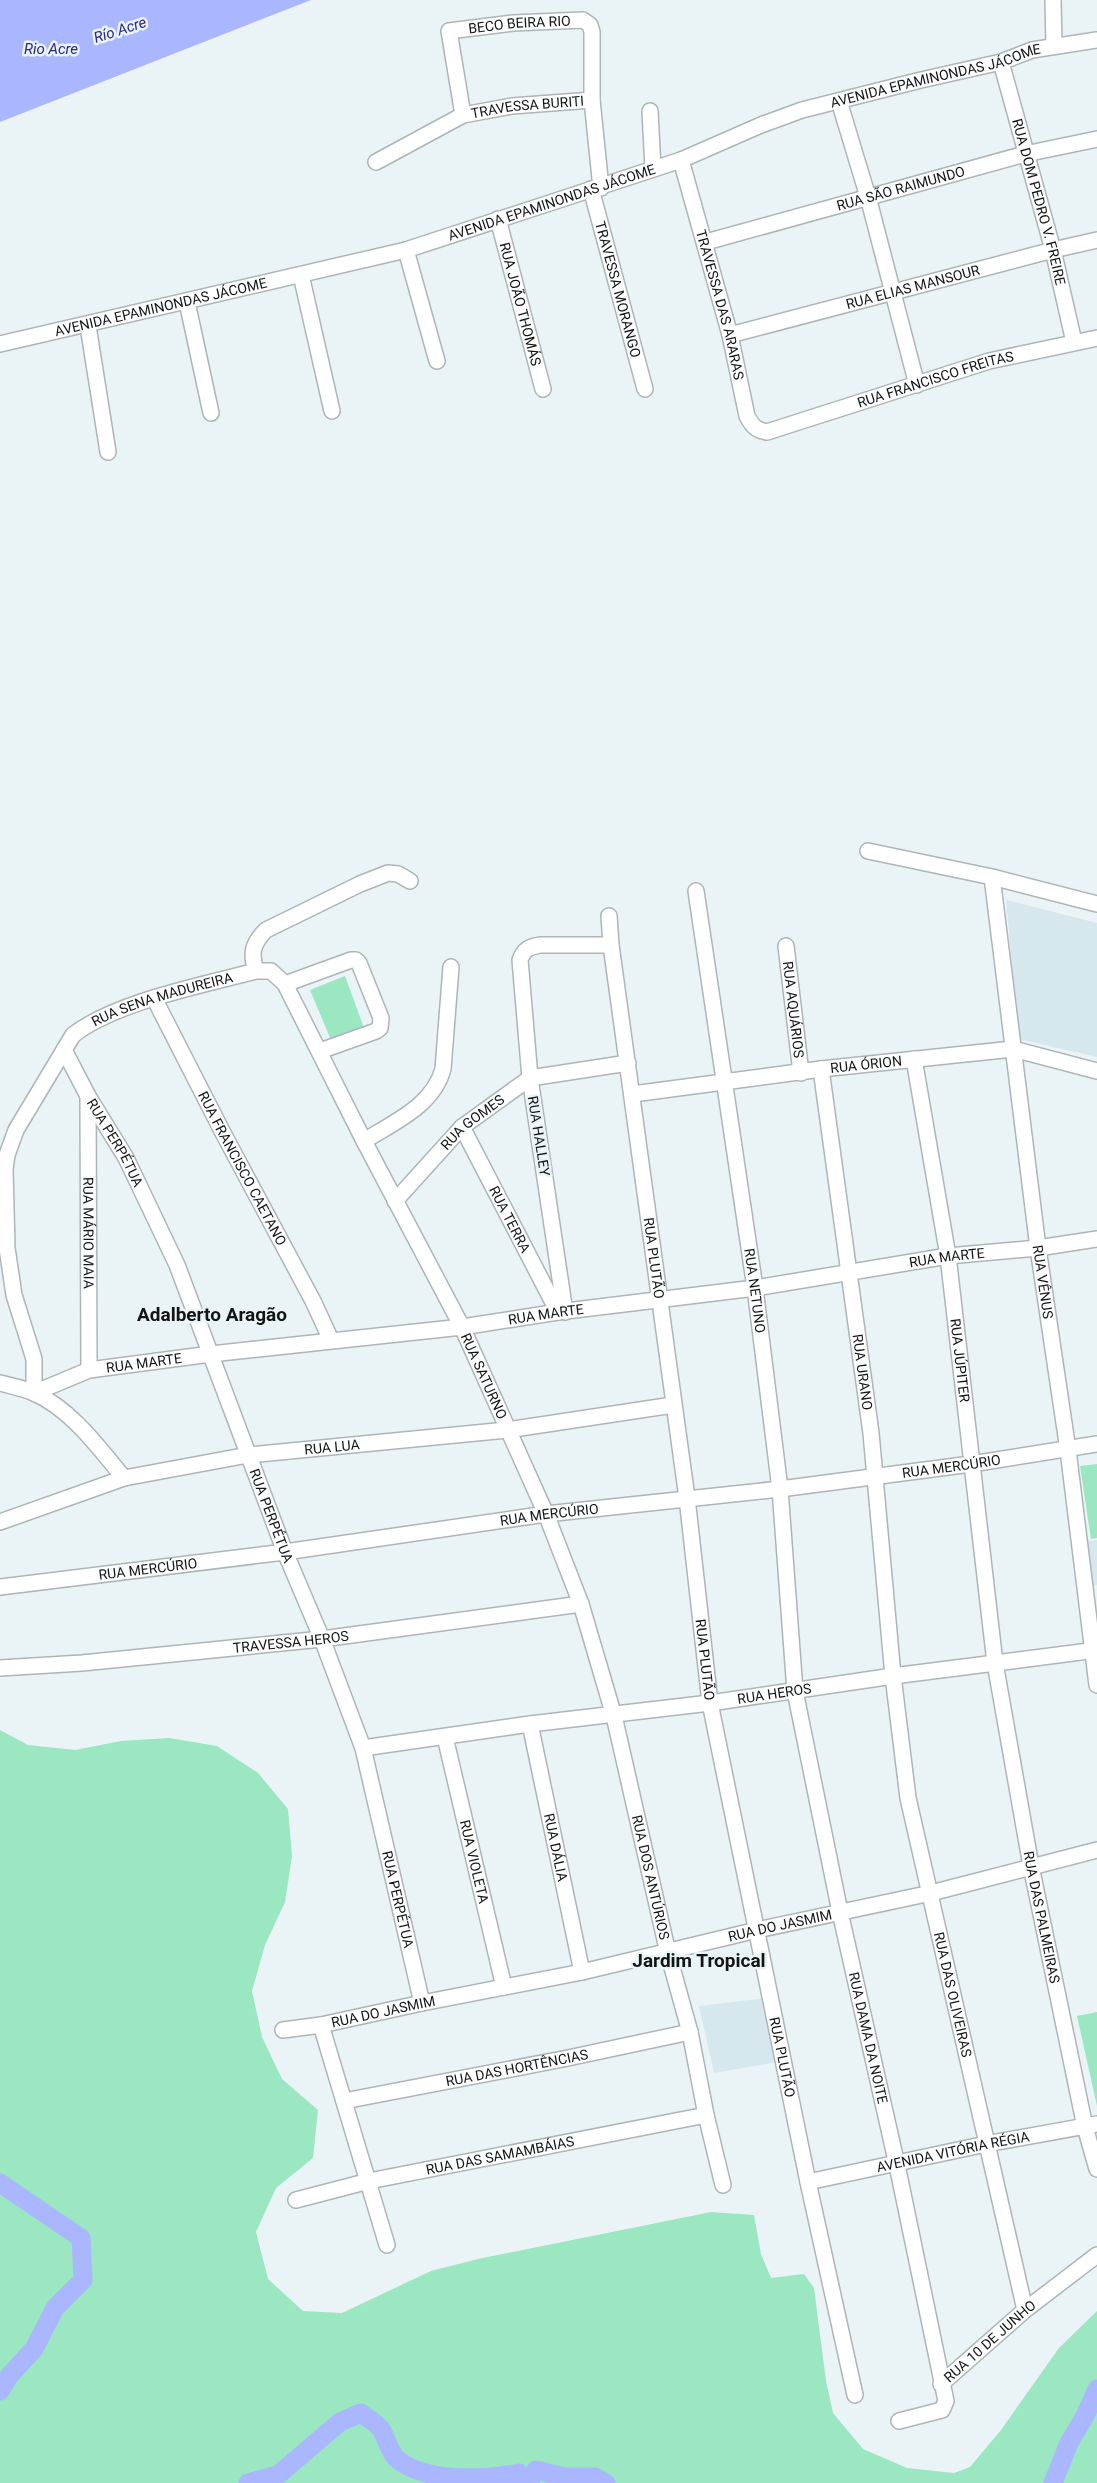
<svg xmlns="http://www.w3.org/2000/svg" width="1097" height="2483" viewBox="0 0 1097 2483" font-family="Roboto,sans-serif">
	<rect width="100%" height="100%" fill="#eaf3f6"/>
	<g fill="#d6e8ed">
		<polygon points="1006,900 1097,923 1097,1057 1019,1039"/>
		<polygon points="1097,1540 1097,1585 1092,1586 1085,1541"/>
		<polygon points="766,1998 777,2062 714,2073 699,2006"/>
	</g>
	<g fill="#9ae7c1">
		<polygon points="345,976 364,1028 331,1040 310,990"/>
		<polygon points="1097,1464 1097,1538 1091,1539 1080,1466"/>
		<polygon points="0,1730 28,1745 75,1750 121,1741 169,1738 217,1746 258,1773 288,1809 292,1856 285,1902 265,1945 252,1991 262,2037 282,2079 318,2110 313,2158 276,2188 256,2232 268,2279 303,2311 342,2313 431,2271 478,2259 711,2212 754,2215 761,2254 771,2278 804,2274 814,2288 826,2381 833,2413 863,2449 907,2468 954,2473 970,2467 1001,2430 1059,2348 1097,2311 1097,2483 0,2483"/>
		<polygon points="1097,2012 1097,2106 1077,2016"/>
	</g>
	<polygon fill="#aab7fe" points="0,0 311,0 0,122"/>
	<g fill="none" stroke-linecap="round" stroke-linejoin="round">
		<g stroke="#aab7fe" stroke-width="19">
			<polyline points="0,2183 81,2238 83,2280 55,2308 34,2349 9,2376 0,2391"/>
			<path d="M248,2483L278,2475L340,2422L361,2413C367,2418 375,2422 380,2428C387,2436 388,2450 396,2458C424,2483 485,2480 519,2473L526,2483"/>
			<polyline points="529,2483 536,2470 564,2477 595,2477 606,2483"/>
			<polyline points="1053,2483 1069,2443 1085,2416 1097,2389"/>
		</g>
		<defs>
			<g id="minor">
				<polyline points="1053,0 1054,45"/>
				<path id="s1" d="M1001,62L1053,250L1074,342"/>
				<polyline points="839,101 868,197 917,385"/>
				<polyline points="650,111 653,169"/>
				<path id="s2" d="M463,115L449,31L513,23L583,20L590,25L592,32V100L601,188"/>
				<path id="s3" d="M681,160L730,335L747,416C752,425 755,430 767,432L989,361L1097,338"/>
				<path id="s4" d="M376,162L463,115L512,106L592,100"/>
				<path id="s5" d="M591,189L645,389"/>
				<path id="s6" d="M498,219L543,389"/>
				<path id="s7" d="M706,242L1025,154L1097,139"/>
				<polyline points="406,250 437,361"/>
				<polyline points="301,275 332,411"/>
				<polyline points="187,302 211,413"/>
				<polyline points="88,326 108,452"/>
				<path id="s8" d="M730,335L1053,250L1097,240"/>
				<path id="s9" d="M0,344L406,250L681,160L761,125L802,110L921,80L1001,62L1032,50L1097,40"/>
				<polyline points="868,851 992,877 1097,904"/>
				<path id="s10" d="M992,877L1038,1248L1068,1450L1097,1685"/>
				<path id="s11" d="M696,891L755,1288L780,1489L795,1691L840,1912L897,2165L946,2401L942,2410L899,2421"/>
				<path id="s12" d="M609,916L611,945L687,1498L710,1703L808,2182L855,2395"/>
				<path id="s13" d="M786,946L801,1073"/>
				<path d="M256,971C250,953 253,943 266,930L360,884L388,873L398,874L410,881"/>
				<polyline points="285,984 351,960 356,960 359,963 381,1018 380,1028 376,1031 320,1051"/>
				<path id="s14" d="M154,998L222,1131L313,1301L331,1340"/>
				<path id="s15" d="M64,1050L88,1096L126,1158L177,1265L285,1552L322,1639L363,1748L422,2003"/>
				<path id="s16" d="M914,1059L948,1256L995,1663L1031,1866L1085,2127L1097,2169"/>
				<path id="s17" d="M821,1069L871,1433L893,1676L908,1798L1025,2310"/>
				<path id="s18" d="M633,1094L821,1069L1013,1049L1097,1071"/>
				<path id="s19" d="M88,1097L89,1370"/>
				<path id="s20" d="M462,1127L558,1312"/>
				<path d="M364,1141C394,1122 433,1106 443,1069L451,967"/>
				<path id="s21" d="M395,1201L462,1127L530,1078L628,1063"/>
				<path d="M565,1312L530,1078L520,960C524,949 529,947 540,945H611"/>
				<path d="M0,1383C11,1386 23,1388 34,1393C71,1409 99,1448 124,1478"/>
				<path id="s22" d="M34,1393V1359L14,1295L7,1248L5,1169L7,1155L16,1130L73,1035C115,1002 203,985 256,971H271L285,984L364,1141L462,1327L546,1514L581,1604L614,1716L668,1953L690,2032L706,2115L723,2185"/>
				<path id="s23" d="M34,1393L89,1370L211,1354L462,1327L558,1312L755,1288L948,1256L1038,1248L1097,1239"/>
				<path id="s24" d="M0,1522L124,1478L248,1455L507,1430L673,1405"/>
				<path id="s25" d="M0,1587L285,1552L546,1514L780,1489L971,1464L1097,1444"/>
				<path id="s26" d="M0,1668L82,1663L322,1639L581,1604"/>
				<path id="s27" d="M530,1724L582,1972"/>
				<path id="s28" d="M445,1737L504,1987"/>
				<path id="s29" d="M363,1748L530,1724L710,1703L893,1676L1097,1650"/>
				<polyline points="321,2025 387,2245"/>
				<path id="s30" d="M283,2030L321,2025L422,2003L582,1972L757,1930L931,1893L1097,1850"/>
				<path id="s31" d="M344,2101L568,2058L690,2032"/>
				<path id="s32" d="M808,2182L986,2144L1097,2124"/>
				<path id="s33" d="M296,2200L369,2181L706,2115"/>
				<path id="s34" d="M941,2384L1025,2310L1097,2255"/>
			</g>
		</defs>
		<use href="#minor" stroke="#adb5b8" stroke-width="18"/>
		<use href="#minor" stroke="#fff" stroke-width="15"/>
	</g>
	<g text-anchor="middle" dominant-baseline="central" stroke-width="5" stroke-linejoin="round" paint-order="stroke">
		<g font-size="14" fill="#121516" stroke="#eaf3f6">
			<text stroke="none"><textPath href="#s2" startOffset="156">BECO BEIRA RIO</textPath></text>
			<text stroke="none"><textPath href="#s9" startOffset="975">AVENIDA EPAMINONDAS JÁCOME</textPath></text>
			<text stroke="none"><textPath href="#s4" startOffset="164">TRAVESSA BURITI</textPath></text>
			<text stroke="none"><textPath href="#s7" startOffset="202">RUA SÃO RAIMUNDO</textPath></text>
			<text stroke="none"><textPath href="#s9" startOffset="570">AVENIDA EPAMINONDAS JÁCOME</textPath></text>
			<text stroke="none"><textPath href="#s1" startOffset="145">RUA DOM PEDRO V. FREIRE</textPath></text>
			<text stroke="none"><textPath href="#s8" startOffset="189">RUA ELIAS MANSOUR</textPath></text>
			<text stroke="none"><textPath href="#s5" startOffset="104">TRAVESSA MORANGO</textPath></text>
			<text stroke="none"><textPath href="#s6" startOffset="88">RUA JOÃO THOMÁS</textPath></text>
			<text stroke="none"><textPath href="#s3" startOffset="150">TRAVESSA DAS ARARAS</textPath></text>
			<text stroke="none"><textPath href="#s9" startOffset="165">AVENIDA EPAMINONDAS JÁCOME</textPath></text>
			<text stroke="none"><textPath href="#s3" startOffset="468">RUA FRANCISCO FREITAS</textPath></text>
			<text stroke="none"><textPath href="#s22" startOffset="476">RUA SENA MADUREIRA</textPath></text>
			<text stroke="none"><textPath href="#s13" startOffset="64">RUA AQUÁRIOS</textPath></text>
			<text stroke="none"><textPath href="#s18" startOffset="235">RUA ÓRION</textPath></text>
			<text stroke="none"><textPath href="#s21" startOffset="111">RUA GOMES</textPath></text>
			<text transform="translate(539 1136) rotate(81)">RUA HALLEY</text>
			<text stroke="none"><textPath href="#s15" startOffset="106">RUA PERPÉTUA</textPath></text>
			<text stroke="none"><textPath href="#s14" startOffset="192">RUA FRANCISCO CAETANO</textPath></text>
			<text stroke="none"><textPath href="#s20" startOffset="104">RUA TERRA</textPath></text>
			<text stroke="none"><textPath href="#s19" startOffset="136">RUA MÁRIO MAIA</textPath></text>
			<text stroke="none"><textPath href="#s12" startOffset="345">RUA PLUTÃO</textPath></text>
			<text stroke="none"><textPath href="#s23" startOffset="925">RUA MARTE</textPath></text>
			<text stroke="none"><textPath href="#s10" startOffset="408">RUA VÊNUS</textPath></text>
			<text stroke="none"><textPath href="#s11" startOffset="404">RUA NETUNO</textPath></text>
			<text stroke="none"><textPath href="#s23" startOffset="520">RUA MARTE</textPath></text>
			<text stroke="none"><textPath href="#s16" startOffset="305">RUA JÚPITER</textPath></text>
			<text stroke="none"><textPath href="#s23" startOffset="115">RUA MARTE</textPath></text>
			<text stroke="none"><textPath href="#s17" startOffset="306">RUA URANO</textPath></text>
			<text stroke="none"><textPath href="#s22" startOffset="1048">RUA SATURNO</textPath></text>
			<text stroke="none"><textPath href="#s24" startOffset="342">RUA LUA</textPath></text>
			<text stroke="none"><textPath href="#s25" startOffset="959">RUA MERCÚRIO</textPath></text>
			<text stroke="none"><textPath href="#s25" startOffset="554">RUA MERCÚRIO</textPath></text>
			<text stroke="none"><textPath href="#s15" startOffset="511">RUA PERPÉTUA</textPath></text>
			<text stroke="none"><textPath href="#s25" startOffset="149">RUA MERCÚRIO</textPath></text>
			<text stroke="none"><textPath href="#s26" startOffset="292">TRAVESSA HEROS</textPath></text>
			<text stroke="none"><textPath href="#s12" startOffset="750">RUA PLUTÃO</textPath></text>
			<text stroke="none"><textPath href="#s29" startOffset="415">RUA HEROS</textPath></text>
			<text stroke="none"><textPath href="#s27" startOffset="126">RUA DÁLIA</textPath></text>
			<text stroke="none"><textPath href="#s28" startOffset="128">RUA VIOLETA</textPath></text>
			<text stroke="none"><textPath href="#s22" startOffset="1578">RUA DOS ANTÚRIOS</textPath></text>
			<text stroke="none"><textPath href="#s15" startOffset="916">RUA PERPÉTUA</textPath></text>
			<text stroke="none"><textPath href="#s16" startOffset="868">RUA DAS PALMEIRAS</textPath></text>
			<text stroke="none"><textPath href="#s30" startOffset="508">RUA DO JASMIM</textPath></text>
			<text stroke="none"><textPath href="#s17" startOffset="936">RUA DAS OLIVEIRAS</textPath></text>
			<text stroke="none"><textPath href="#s30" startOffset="102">RUA DO JASMIM</textPath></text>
			<text stroke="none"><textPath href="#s11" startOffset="1161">RUA DAMA DA NOITE</textPath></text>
			<text stroke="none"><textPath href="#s12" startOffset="1155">RUA PLUTÃO</textPath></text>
			<text stroke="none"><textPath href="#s31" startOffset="176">RUA DAS HORTÊNCIAS</textPath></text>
			<text stroke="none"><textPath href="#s32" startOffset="148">AVENIDA VITÓRIA RÉGIA</textPath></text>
			<text stroke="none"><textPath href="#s33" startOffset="209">RUA DAS SAMAMBÁIAS</textPath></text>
			<text stroke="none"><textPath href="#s34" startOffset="65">RUA 10 DE JUNHO</textPath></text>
		</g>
		<g font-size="15" font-style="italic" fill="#292688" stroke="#eaf3f6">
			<text transform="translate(120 30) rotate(-18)">Río Acre</text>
			<text x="51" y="49">Rio Acre</text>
		</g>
		<g font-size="19" font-weight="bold" fill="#121516" stroke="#eaf3f6">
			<text x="212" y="1314">Adalberto Aragão</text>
			<text x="699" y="1960">Jardim Tropical</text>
		</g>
	</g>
</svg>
